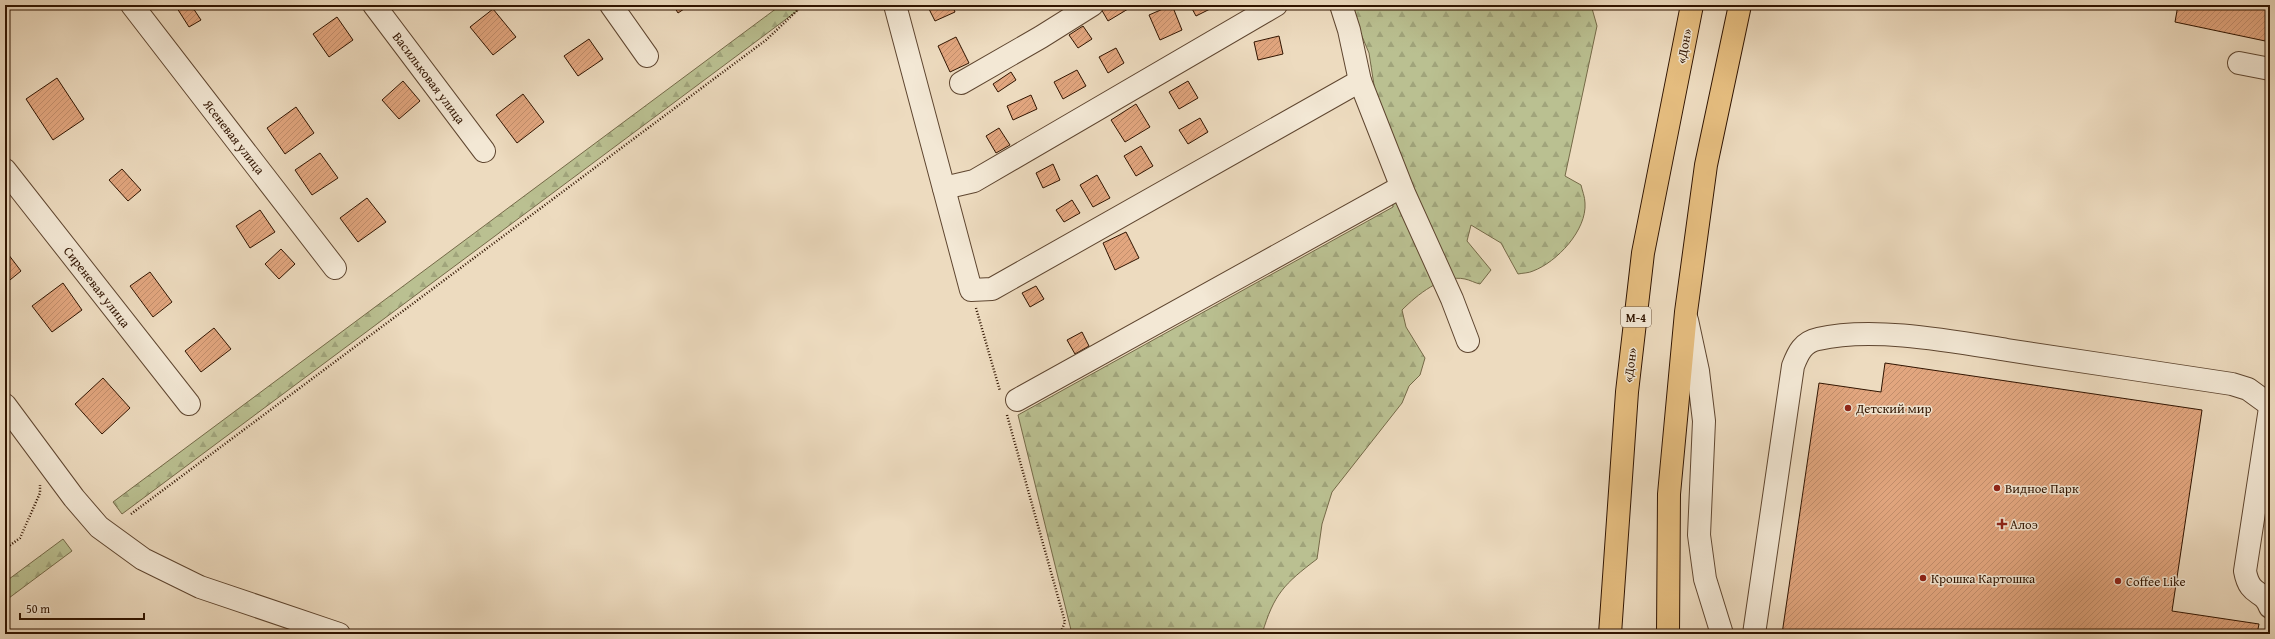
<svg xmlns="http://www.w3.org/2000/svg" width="2275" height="639" viewBox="0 0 2275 639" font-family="'Gentium Book Plus',serif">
	<defs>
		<pattern id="forest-firs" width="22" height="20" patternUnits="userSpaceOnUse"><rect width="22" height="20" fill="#bac091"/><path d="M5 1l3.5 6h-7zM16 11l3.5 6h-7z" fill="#a0a47b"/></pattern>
		<pattern id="building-hatch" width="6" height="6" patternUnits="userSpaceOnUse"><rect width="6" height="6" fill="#e2a67f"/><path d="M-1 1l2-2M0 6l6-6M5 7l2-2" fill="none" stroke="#c28e6c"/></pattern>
	</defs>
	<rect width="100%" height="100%" fill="#eddbbf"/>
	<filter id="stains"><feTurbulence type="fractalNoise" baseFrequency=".005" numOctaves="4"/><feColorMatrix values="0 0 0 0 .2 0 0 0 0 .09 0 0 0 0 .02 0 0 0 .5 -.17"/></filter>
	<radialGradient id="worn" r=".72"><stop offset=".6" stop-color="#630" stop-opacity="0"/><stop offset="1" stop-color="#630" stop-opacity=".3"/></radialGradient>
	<g fill="url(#forest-firs)" stroke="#756a48">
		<polygon points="781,5 805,5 122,514 113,502"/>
		<path d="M1353,5H1591L1597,26L1565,176L1581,185C1582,190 1585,197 1585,203C1587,230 1557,262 1533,271C1529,273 1523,273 1518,274L1501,243L1471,225L1467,241L1491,270L1480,284C1475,283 1470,280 1465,279C1442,274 1417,295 1402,310L1406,327L1425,358L1420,375L1409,386L1402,403L1332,492L1322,524L1317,559C1284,584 1274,594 1262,634H1072L1018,415L1393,207L1369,53L1356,22Z"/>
		<polygon points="63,539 72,551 5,601 5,582"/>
	</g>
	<g fill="url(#building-hatch)" stroke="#301400">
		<polygon points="175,5 191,5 201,20 189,27"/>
		<polygon points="673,5 690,5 678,13"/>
		<polygon points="927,5 952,5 955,12 935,21"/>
		<polygon points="1104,5 1132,5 1133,6 1108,21 1100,7"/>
		<polygon points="1172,5 1182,30 1160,40 1149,15"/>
		<polygon points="1190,5 1210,5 1212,8 1196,16"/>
		<polygon points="2178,5 2270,5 2270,42 2175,22"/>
		<polygon points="493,9 516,37 493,55 470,27"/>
		<polygon points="337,17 353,40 329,57 313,34"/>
		<polygon points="1083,26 1092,39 1078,48 1069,35"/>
		<polygon points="1279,36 1283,54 1258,60 1254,42"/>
		<polygon points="956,37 969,63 950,72 938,46"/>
		<polygon points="589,39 603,59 578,76 564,56"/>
		<polygon points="1116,48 1124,63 1108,73 1099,57"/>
		<polygon points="1077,70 1086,86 1063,99 1054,82"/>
		<polygon points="1011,72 1016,80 998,92 993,84"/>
		<polygon points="57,78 84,119 53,140 26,99"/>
		<polygon points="403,81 420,101 399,119 382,100"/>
		<polygon points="1188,81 1198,98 1179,109 1169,92"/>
		<polygon points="523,94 544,122 517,143 496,115"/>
		<polygon points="1031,95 1037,109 1013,120 1007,106"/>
		<polygon points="1136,104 1150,127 1125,142 1111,120"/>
		<polygon points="296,107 314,133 285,154 267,128"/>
		<polygon points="1200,118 1208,132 1188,144 1179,130"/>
		<polygon points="999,128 1010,145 996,153 986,136"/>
		<polygon points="1141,146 1153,166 1136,176 1124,156"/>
		<polygon points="320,153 338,178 312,195 295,170"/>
		<polygon points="1053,164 1060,180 1043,188 1036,173"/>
		<polygon points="122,169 141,190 128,201 109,180"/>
		<polygon points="1097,175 1110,198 1093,207 1080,185"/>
		<polygon points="367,198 386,222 358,242 340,218"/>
		<polygon points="1072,200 1080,213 1064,222 1056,210"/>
		<polygon points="260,210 275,232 250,248 236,226"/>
		<polygon points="1126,232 1139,258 1115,270 1103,243"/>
		<polygon points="281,249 295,264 279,279 265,264"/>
		<polygon points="5,250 21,271 5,284"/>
		<polygon points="150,272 172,302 153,317 130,286"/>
		<polygon points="63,283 82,310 52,332 32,306"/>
		<polygon points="1036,286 1044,299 1030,307 1022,293"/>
		<polygon points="214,328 231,349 201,372 185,351"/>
		<polygon points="1082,332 1089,346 1075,354 1067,340"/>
		<polygon points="1885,363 2202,410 2172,611 2259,624 2257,634 1782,634 1819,383 1881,392"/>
		<polygon points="103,378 130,408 102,434 75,404"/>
	</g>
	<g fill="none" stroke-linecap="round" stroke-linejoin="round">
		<defs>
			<g id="minor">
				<polyline points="132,5 335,268"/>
				<polyline points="374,5 484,151"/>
				<polyline points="611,5 647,56"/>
				<polyline points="895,5 971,290 992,289 1360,81"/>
				<polyline points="1341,5 1349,30 1360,81 1404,193 1452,299 1468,341"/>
				<polyline points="2239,63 2270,69"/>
				<polyline points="961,83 1041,37 1092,5"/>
				<polyline points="5,170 189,404"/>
				<polyline points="944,188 974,181 1276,5"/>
				<polyline points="1687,320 1698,371 1704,421 1699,535 1705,579 1722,634"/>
				<polyline points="1017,400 1401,187"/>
				<polyline points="5,405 74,498 99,527 143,559 200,587 339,634"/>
				<path d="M2270,408L2245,571C2250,598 2263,588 2270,607"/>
				<path d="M1754,634L1793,366C1798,353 1803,342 1818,339C1873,326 1951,341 2007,350C2082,361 2157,373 2232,384L2248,389L2270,405"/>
			</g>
			<g id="highway">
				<polyline points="1610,634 1627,392 1643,253 1692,5"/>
				<polyline points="1668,634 1669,494 1686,312 1706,165 1740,5"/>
			</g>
		</defs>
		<use href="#minor" stroke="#5f4630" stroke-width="24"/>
		<use href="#highway" stroke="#301400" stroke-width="24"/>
		<g stroke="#301400" stroke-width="2.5" stroke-dasharray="1 2" stroke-linecap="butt">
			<polyline points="976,308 1000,391"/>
			<polyline points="1007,415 1065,622 1060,634"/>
			<polyline points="131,514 766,40 803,5"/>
			<polyline points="5,549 20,538 40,493 40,485"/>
			<polyline points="2266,566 2270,578"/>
		</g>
		<use href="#minor" stroke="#f3e8d5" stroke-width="22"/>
		<use href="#highway" stroke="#e6be80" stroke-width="22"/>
	</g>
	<g fill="#8f2418" stroke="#f3e8d5" stroke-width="1.5">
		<circle cx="1848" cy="408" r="4"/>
		<circle cx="1997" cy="488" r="4"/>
		<path d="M2000 518h4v4h4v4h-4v4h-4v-4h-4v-4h4z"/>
		<circle cx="1923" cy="578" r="4"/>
		<circle cx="2118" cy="581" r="4"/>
	</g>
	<g text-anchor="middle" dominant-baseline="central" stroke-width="3" stroke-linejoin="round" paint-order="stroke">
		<rect fill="#f3e8d5" stroke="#6a5440" stroke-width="1" x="1621" y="307" width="30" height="20" rx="3"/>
		<g font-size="12" font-weight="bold" fill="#301400">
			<text x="1636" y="317">М-4</text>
		</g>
		<g font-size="13" fill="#301400" stroke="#f3e8d5">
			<text transform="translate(1684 46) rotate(-79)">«Дон»</text>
			<text transform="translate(429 78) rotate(53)">Васильковая улица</text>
			<text transform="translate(234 137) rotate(52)">Ясеневая улица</text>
			<text transform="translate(97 287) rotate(52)">Сиреневая улица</text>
			<text transform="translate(1630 365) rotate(-83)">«Дон»</text>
		</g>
		<g font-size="13" fill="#301400" stroke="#f3e8d5" text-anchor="start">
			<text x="1856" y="408">Детский мир</text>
			<text x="2005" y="488">Видное Парк</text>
			<text x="2010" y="524">Алоэ</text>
			<text x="1931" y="578">Крошка Картошка</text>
			<text x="2126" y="581">Coffee Like</text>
		</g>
	</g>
	<rect width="2275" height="639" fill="none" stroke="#eddbbf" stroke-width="20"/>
	<rect x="6" y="6" width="2263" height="627" fill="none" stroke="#301400" stroke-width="2"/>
	<rect x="10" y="10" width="2255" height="619" fill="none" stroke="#301400"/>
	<path d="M20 613v6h124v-6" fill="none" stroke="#301400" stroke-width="2"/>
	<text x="26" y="613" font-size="12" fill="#301400" stroke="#f3e8d5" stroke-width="3" paint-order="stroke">50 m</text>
	<rect width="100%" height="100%" filter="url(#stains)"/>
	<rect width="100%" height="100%" fill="url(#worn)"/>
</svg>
